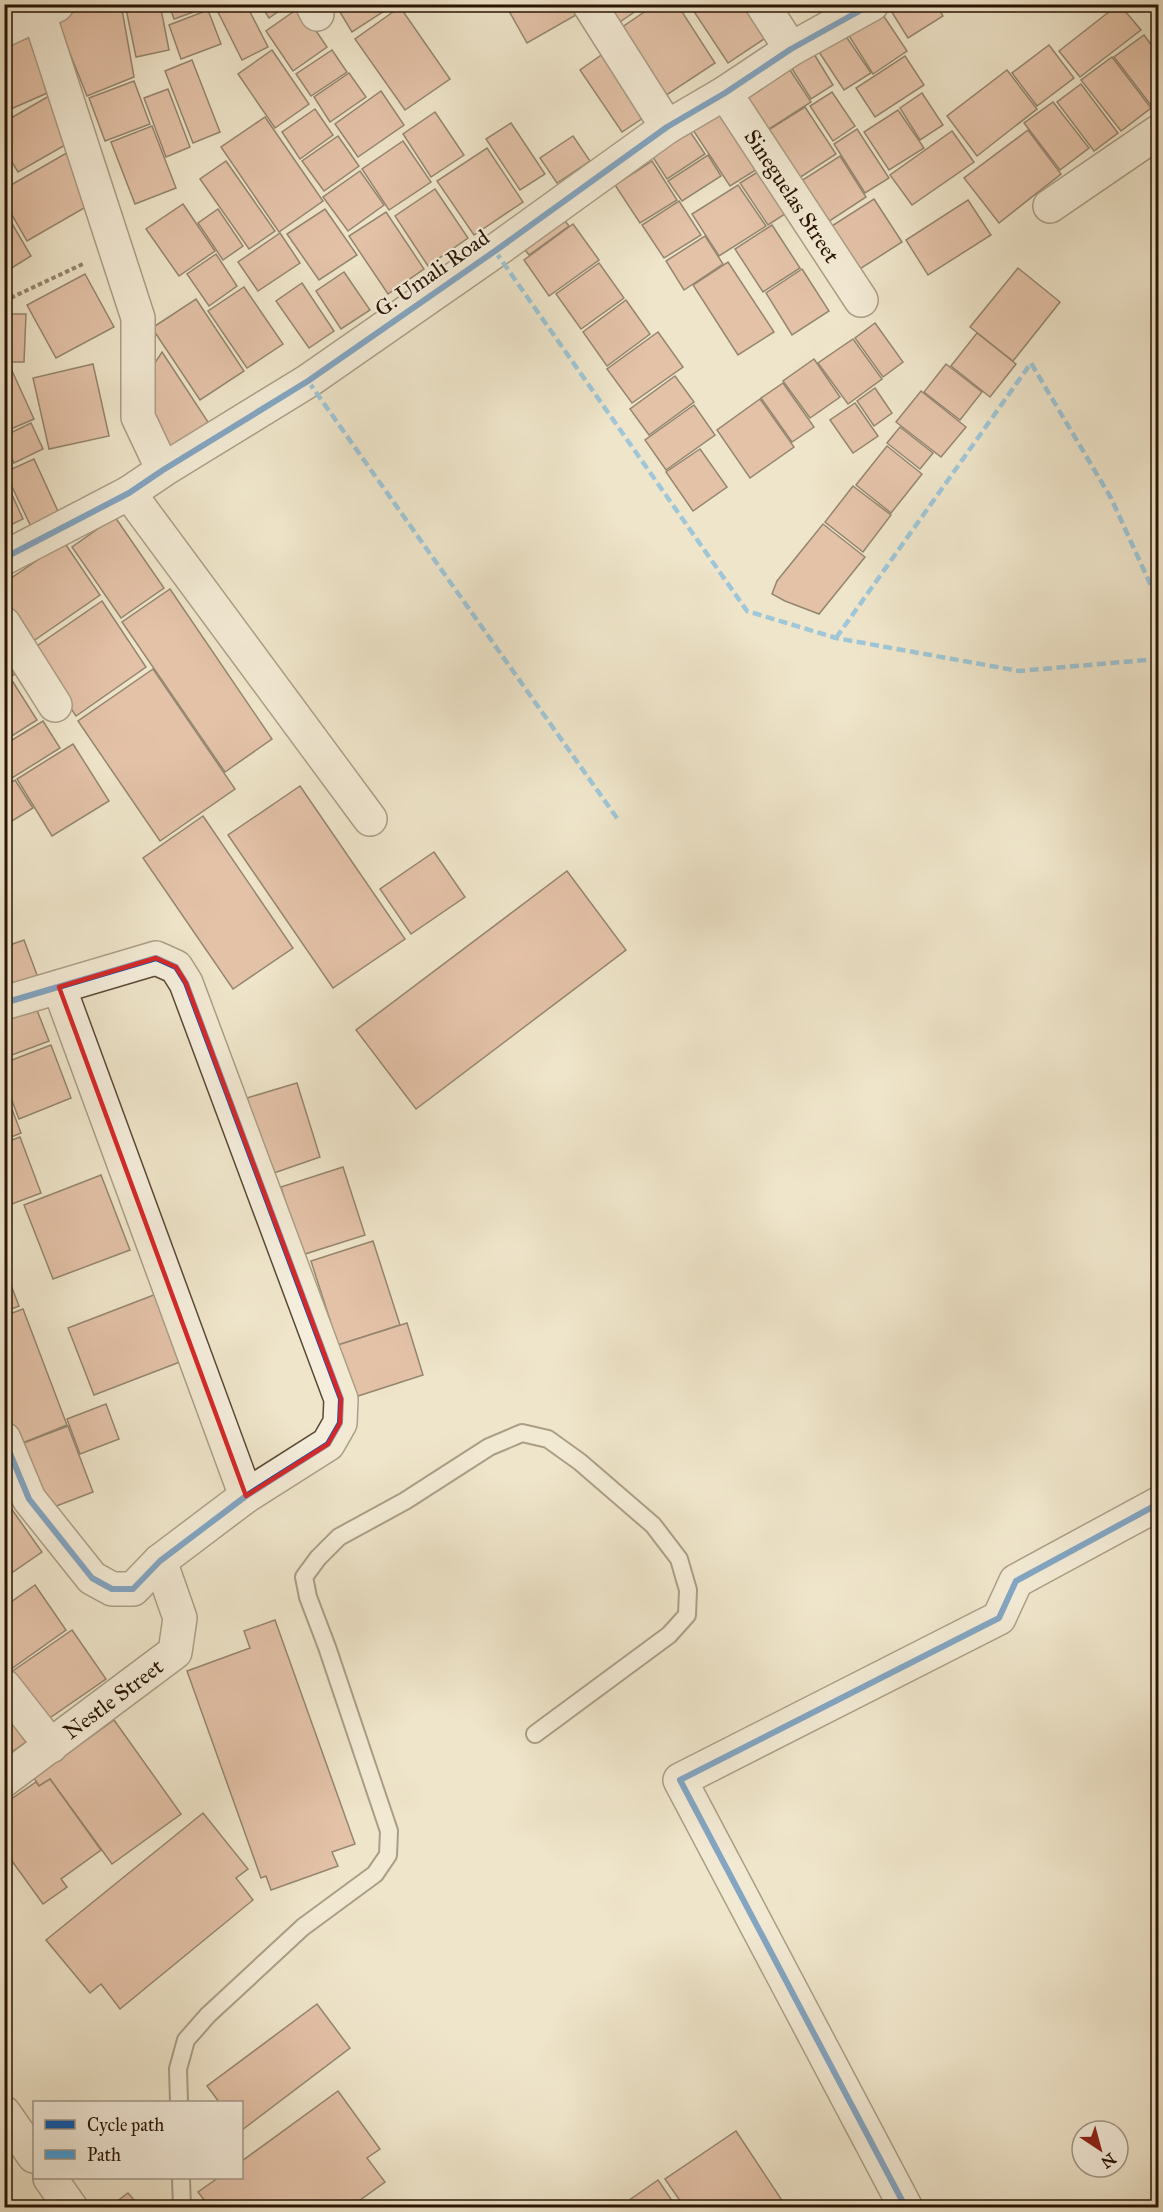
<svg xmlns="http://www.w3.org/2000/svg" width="1163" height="2212" viewBox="0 0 1163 2212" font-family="'IM FELL Great Primer',serif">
	<rect width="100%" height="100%" fill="#efe5ca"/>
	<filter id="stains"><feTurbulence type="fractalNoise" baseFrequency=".00333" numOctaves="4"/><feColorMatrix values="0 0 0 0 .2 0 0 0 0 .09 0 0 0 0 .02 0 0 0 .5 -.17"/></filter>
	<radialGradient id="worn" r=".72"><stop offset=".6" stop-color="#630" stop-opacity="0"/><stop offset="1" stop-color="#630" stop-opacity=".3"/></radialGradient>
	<g fill="#d8977e" stroke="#281303" stroke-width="1.5">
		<polygon points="81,4 121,4 134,77 87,96 55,16"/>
		<polygon points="125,4 160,4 169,50 136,57"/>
		<polygon points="169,4 204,4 205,8 174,19"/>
		<polygon points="214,4 246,4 268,47 242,60"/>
		<polygon points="260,4 289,4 269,18"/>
		<polygon points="335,4 395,4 352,32"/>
		<polygon points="505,4 580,4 583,11 527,43"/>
		<polygon points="595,4 646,4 611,28"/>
		<polygon points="656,4 677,4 715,63 662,98 618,30"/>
		<polygon points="689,4 754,4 773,33 728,63"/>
		<polygon points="890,4 936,4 943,16 908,38 888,6"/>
		<polygon points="1119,4 1141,30 1080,77 1059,51"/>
		<polygon points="300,7 327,47 293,71 266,31"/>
		<polygon points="400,7 450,79 405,110 355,39"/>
		<polygon points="879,9 907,51 873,74 846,31"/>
		<polygon points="208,10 221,44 181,59 169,25"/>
		<polygon points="843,32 871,73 844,90 817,49"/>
		<polygon points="1144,35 1158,54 1158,104 1153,108 1114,57"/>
		<polygon points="30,37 54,90 4,112 4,48"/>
		<polygon points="1049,45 1074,78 1037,106 1012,73"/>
		<polygon points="811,49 833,85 811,99 789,64"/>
		<polygon points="272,50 309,104 275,128 238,74"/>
		<polygon points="332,50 347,72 311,96 296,74"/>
		<polygon points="607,51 649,114 622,132 580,70"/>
		<polygon points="905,56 924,85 875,117 856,88"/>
		<polygon points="1112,57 1151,108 1121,131 1081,80"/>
		<polygon points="192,60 220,132 193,143 165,71"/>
		<polygon points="788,67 811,102 763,133 741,98"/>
		<polygon points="1007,70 1037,109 977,156 947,116"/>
		<polygon points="349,73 366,97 330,122 314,97"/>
		<polygon points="134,81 150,124 105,141 89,98"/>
		<polygon points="1081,84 1118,133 1094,151 1057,102"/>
		<polygon points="168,89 190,147 166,157 144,98"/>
		<polygon points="381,91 404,125 358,157 335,124"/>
		<polygon points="832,92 855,126 833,141 810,106"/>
		<polygon points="922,93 943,125 920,140 900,108"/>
		<polygon points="49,96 74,140 18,172 4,149 4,122"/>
		<polygon points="1053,102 1089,148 1060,170 1024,123"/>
		<polygon points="805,107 836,154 793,182 762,134"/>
		<polygon points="315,109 333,135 300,159 282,132"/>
		<polygon points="725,109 762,166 730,186 693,130"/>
		<polygon points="898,110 924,148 889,170 864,132"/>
		<polygon points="435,112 464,155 431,177 403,134"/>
		<polygon points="265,117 323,201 279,232 221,147"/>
		<polygon points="511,123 545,174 520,190 486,139"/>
		<polygon points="685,124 705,154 667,179 647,148"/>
		<polygon points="152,126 176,188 135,204 111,142"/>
		<polygon points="857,129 889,178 865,193 834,144"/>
		<polygon points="1028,130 1061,174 999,223 964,178"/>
		<polygon points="952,131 974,162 912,205 890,175"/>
		<polygon points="338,136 359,166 324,191 302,161"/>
		<polygon points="573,136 590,161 557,183 540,158"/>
		<polygon points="403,141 431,182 389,210 362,169"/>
		<polygon points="487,148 523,202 474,235 437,181"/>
		<polygon points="70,151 98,200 27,241 4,201 4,189"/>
		<polygon points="708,155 721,176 682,201 668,181"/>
		<polygon points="840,156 866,197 825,224 798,183"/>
		<polygon points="226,161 275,231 249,249 200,179"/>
		<polygon points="652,161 677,200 640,223 615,185"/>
		<polygon points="764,168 791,210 768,225 740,183"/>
		<polygon points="360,171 384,205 348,231 323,197"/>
		<polygon points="738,185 766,226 719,256 692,214"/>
		<polygon points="435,189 468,238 428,266 395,216"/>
		<polygon points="874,199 902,242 852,274 824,231"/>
		<polygon points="968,200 991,235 928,275 906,240"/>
		<polygon points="679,201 701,235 664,258 642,225"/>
		<polygon points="183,204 215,251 179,276 146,229"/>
		<polygon points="218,209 243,246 223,260 198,223"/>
		<polygon points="325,209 357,255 319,280 287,234"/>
		<polygon points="4,210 31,256 5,272 4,271"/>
		<polygon points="386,212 424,269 388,294 349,236"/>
		<polygon points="559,213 569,226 529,255 519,242"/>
		<polygon points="573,224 599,260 549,296 524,260"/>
		<polygon points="772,225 800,268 763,292 735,249"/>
		<polygon points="280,233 300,263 258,291 238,262"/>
		<polygon points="705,236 723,264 684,290 666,261"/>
		<polygon points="216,254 237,286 209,306 187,274"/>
		<polygon points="728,262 774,332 738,355 693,285"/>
		<polygon points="599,263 624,298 581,329 556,294"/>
		<polygon points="1018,268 1060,302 1013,361 970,327"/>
		<polygon points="802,269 829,311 792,335 766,293"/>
		<polygon points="344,272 370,310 341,329 316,291"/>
		<polygon points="85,274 114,327 56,358 27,305"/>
		<polygon points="302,283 334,331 309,348 276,301"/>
		<polygon points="244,287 283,344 247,368 208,311"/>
		<polygon points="196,299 244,371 200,400 152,328"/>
		<polygon points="626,300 650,334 607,366 583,332"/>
		<polygon points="4,314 26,314 24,362 4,362"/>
		<polygon points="875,323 903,362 883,377 855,338"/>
		<polygon points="658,332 683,367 632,403 607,369"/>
		<polygon points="977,333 1016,364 990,397 951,366"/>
		<polygon points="853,339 882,379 848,404 818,363"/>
		<polygon points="162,352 208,422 166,450 141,384"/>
		<polygon points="814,359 840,397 810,418 783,381"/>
		<polygon points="8,362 34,419 4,432 4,364"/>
		<polygon points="93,364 109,436 49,449 33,378"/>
		<polygon points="946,364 982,392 960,420 924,392"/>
		<polygon points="675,376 694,402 649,435 630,409"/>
		<polygon points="783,383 814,427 792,442 761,398"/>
		<polygon points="875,388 892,413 874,426 857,401"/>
		<polygon points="921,391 966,427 941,457 896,422"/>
		<polygon points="760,399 794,447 750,478 717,430"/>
		<polygon points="855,403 878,436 853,453 830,420"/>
		<polygon points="694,405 715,435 666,470 645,440"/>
		<polygon points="31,423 43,449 14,463 4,442 4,436"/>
		<polygon points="900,427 933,453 920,469 887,443"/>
		<polygon points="887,446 922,474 891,513 856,485"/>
		<polygon points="700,449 727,487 693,511 666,472"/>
		<polygon points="34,459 62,520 34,533 5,472"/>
		<polygon points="4,477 23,519 4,528"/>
		<polygon points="853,486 891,515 863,552 825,522"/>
		<polygon points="115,517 164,588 121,618 72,547"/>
		<polygon points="823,524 865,557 819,614 785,601 772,594 777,581"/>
		<polygon points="64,542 100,595 29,644 4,608 4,583"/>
		<polygon points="170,589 272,739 225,772 122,622"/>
		<polygon points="102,601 146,667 76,716 31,650"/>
		<polygon points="4,657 15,674 4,681"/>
		<polygon points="153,669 235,789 160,841 78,721"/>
		<polygon points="13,682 37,720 4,741 4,687"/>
		<polygon points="43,721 60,748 4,783 4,745"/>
		<polygon points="73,744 109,801 52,836 17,779"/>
		<polygon points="15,780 33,808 4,826 4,787"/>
		<polygon points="300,786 405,939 333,988 228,835"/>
		<polygon points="203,816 293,948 233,989 143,858"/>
		<polygon points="434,852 465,897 411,934 380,889"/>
		<polygon points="567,871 626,950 416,1109 356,1030"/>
		<polygon points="24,940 40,983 4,996 4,947"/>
		<polygon points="35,1005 49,1041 4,1058 4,1016"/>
		<polygon points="51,1045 71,1098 19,1119 4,1080 4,1063"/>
		<polygon points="297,1083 320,1157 271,1174 247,1098"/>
		<polygon points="4,1088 21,1133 4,1140"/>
		<polygon points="20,1137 41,1193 4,1207 4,1143"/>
		<polygon points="343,1167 365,1235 302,1255 281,1187"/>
		<polygon points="101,1175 130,1250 53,1279 24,1205"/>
		<polygon points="373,1241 400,1325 338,1345 311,1261"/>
		<polygon points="4,1267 19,1306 4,1312"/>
		<polygon points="159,1293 185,1360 94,1395 68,1328"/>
		<polygon points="23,1309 67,1425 20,1444 4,1403 4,1316"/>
		<polygon points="407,1323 423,1375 355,1397 338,1345"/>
		<polygon points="106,1404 119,1439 80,1454 67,1419"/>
		<polygon points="68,1426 93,1492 46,1510 21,1444"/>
		<polygon points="8,1504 42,1552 4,1578 4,1506"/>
		<polygon points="35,1585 66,1630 4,1674 4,1607"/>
		<polygon points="275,1620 355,1844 332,1852 338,1866 271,1890 266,1876 261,1878 187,1671 250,1648 244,1631"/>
		<polygon points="72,1630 106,1679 41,1724 7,1675"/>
		<polygon points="4,1712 26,1742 4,1757"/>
		<polygon points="114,1720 181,1814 112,1864 50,1779 39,1786 34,1778"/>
		<polygon points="50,1779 101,1850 61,1879 67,1887 43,1904 4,1850 4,1804 36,1782 39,1786"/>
		<polygon points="203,1813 248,1869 236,1878 253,1900 120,2009 101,1984 90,1993 46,1940"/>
		<polygon points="317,2004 350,2048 242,2130 242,2102 219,2102 207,2086"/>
		<polygon points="338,2091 380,2149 367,2158 385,2182 349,2208 210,2208 198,2192 218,2178 242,2178 242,2161"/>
		<polygon points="736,2131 787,2208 685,2208 665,2179"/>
		<polygon points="658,2180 677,2208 618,2208"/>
		<polygon points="128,2193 141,2208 108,2208"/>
	</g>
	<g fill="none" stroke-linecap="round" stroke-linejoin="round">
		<defs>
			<g id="lane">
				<polyline points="179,2102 178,2069 186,2040 208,2015 303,1927 375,1874 388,1855 389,1831 327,1647 308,1597 304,1577 318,1558 339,1537 405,1501 489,1447 522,1433 548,1439 580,1462 653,1525 679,1559 688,1590 687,1615 669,1635 535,1734"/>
				<polyline points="181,2178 182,2208"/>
			</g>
			<g id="street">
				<polyline points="312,4 317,14"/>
				<polyline points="589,4 667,127"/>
				<polyline points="762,4 791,49"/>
				<polyline points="39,14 138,318 138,417 163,470"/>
				<polyline points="4,30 57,5"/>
				<path id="s1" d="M725,93L861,300"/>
				<polyline points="1050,206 1158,132"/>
				<polyline points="129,493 370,819"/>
				<polyline points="4,558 129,493 163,470 308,381 495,251 667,127 725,93 791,49 872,4"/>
				<polyline points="4,624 55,705"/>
				<polyline points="59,987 246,1496"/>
				<polyline points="4,1003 156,958 176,967 186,983 341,1399 340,1423 328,1444 246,1496 160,1561 133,1589 112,1589 92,1578 29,1499 4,1439"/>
				<polyline points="4,1686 51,1746"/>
				<path id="s2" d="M4,1780L175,1652L180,1618L160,1561"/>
				<polyline points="4,2113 34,2156"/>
				<polyline points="50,2178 71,2208"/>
				<polyline points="906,2208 680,1780 999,1618 1016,1581 1158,1504"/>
			</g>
		</defs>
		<use href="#lane" stroke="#5a4835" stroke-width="20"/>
		<use href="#street" stroke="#5a4835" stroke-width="36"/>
		<polyline stroke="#281303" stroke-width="4" stroke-dasharray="4.5 3" stroke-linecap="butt" points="4,301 85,263"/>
		<use href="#lane" stroke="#f5eedd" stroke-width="16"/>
		<use href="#street" stroke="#f5eedd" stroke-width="33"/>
		<g stroke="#3ea2e9" stroke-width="4.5" stroke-dasharray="9 4.5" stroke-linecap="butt">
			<polyline points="495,251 747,611 836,638 1019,671 1158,659"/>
			<polyline points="308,381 619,821"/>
			<polyline points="836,638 1031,363 1111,498 1158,601"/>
		</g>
		<defs>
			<g id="cycleway">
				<polyline points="4,558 129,493 163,470 308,381 495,251 667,127 725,93 791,49 872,4"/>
				<polyline points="4,1003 156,958 176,967 186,983 341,1399 340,1423 328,1444 246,1496 160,1561 133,1589 112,1589 92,1578 29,1499 4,1439"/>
				<polyline points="906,2208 680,1780 999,1618 1016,1581 1158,1504"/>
			</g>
		</defs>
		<use href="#cycleway" stroke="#f5eedd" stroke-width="10"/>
		<use href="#cycleway" stroke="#0057b8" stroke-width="6"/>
	</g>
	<path d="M0 0H1163V2212H0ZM156,958L176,967L186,983L341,1399L340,1423L328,1444L246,1496L59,987Z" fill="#efe5ca" fill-opacity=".55" fill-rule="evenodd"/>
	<path fill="none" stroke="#d62828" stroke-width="4.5" stroke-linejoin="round" d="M156,958L176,967L186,983L341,1399L340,1423L328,1444L246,1496L59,987Z"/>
	<g text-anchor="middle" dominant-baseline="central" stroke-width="4.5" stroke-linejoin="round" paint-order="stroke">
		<g font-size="22" fill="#281303" stroke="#f5eedd">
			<text stroke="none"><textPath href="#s1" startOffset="123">Sineguelas Street</textPath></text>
			<text transform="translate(432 273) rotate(-35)">G. Umali Road</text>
			<text stroke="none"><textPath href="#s2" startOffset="136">Nestle Street</textPath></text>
		</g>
	</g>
	<rect width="1163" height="2212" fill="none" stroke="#efe5ca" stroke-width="24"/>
	<rect x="6" y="6" width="1151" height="2200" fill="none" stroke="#281303" stroke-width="3"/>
	<rect x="12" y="12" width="1139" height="2188" fill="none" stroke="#281303" stroke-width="1.5"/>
	<rect x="33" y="2101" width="210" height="78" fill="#f5eedd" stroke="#a39686" stroke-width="1.5"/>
	<rect x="45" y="2120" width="30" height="9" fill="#0057b8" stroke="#a39686" stroke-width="1.5"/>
	<text x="87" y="2131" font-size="18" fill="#281303">Cycle path</text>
	<rect x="45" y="2150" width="30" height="9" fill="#3ea2e9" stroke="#a39686" stroke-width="1.5"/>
	<text x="87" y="2161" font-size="18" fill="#281303">Path</text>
	<g transform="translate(1100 2149) rotate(144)"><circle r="28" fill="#f5eedd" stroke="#a39686" stroke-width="1.5"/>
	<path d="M0-4.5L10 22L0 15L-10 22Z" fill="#8f2418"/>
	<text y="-9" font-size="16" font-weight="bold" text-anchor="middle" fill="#281303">N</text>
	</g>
	<rect width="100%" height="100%" filter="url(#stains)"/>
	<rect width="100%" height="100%" fill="url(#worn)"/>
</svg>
